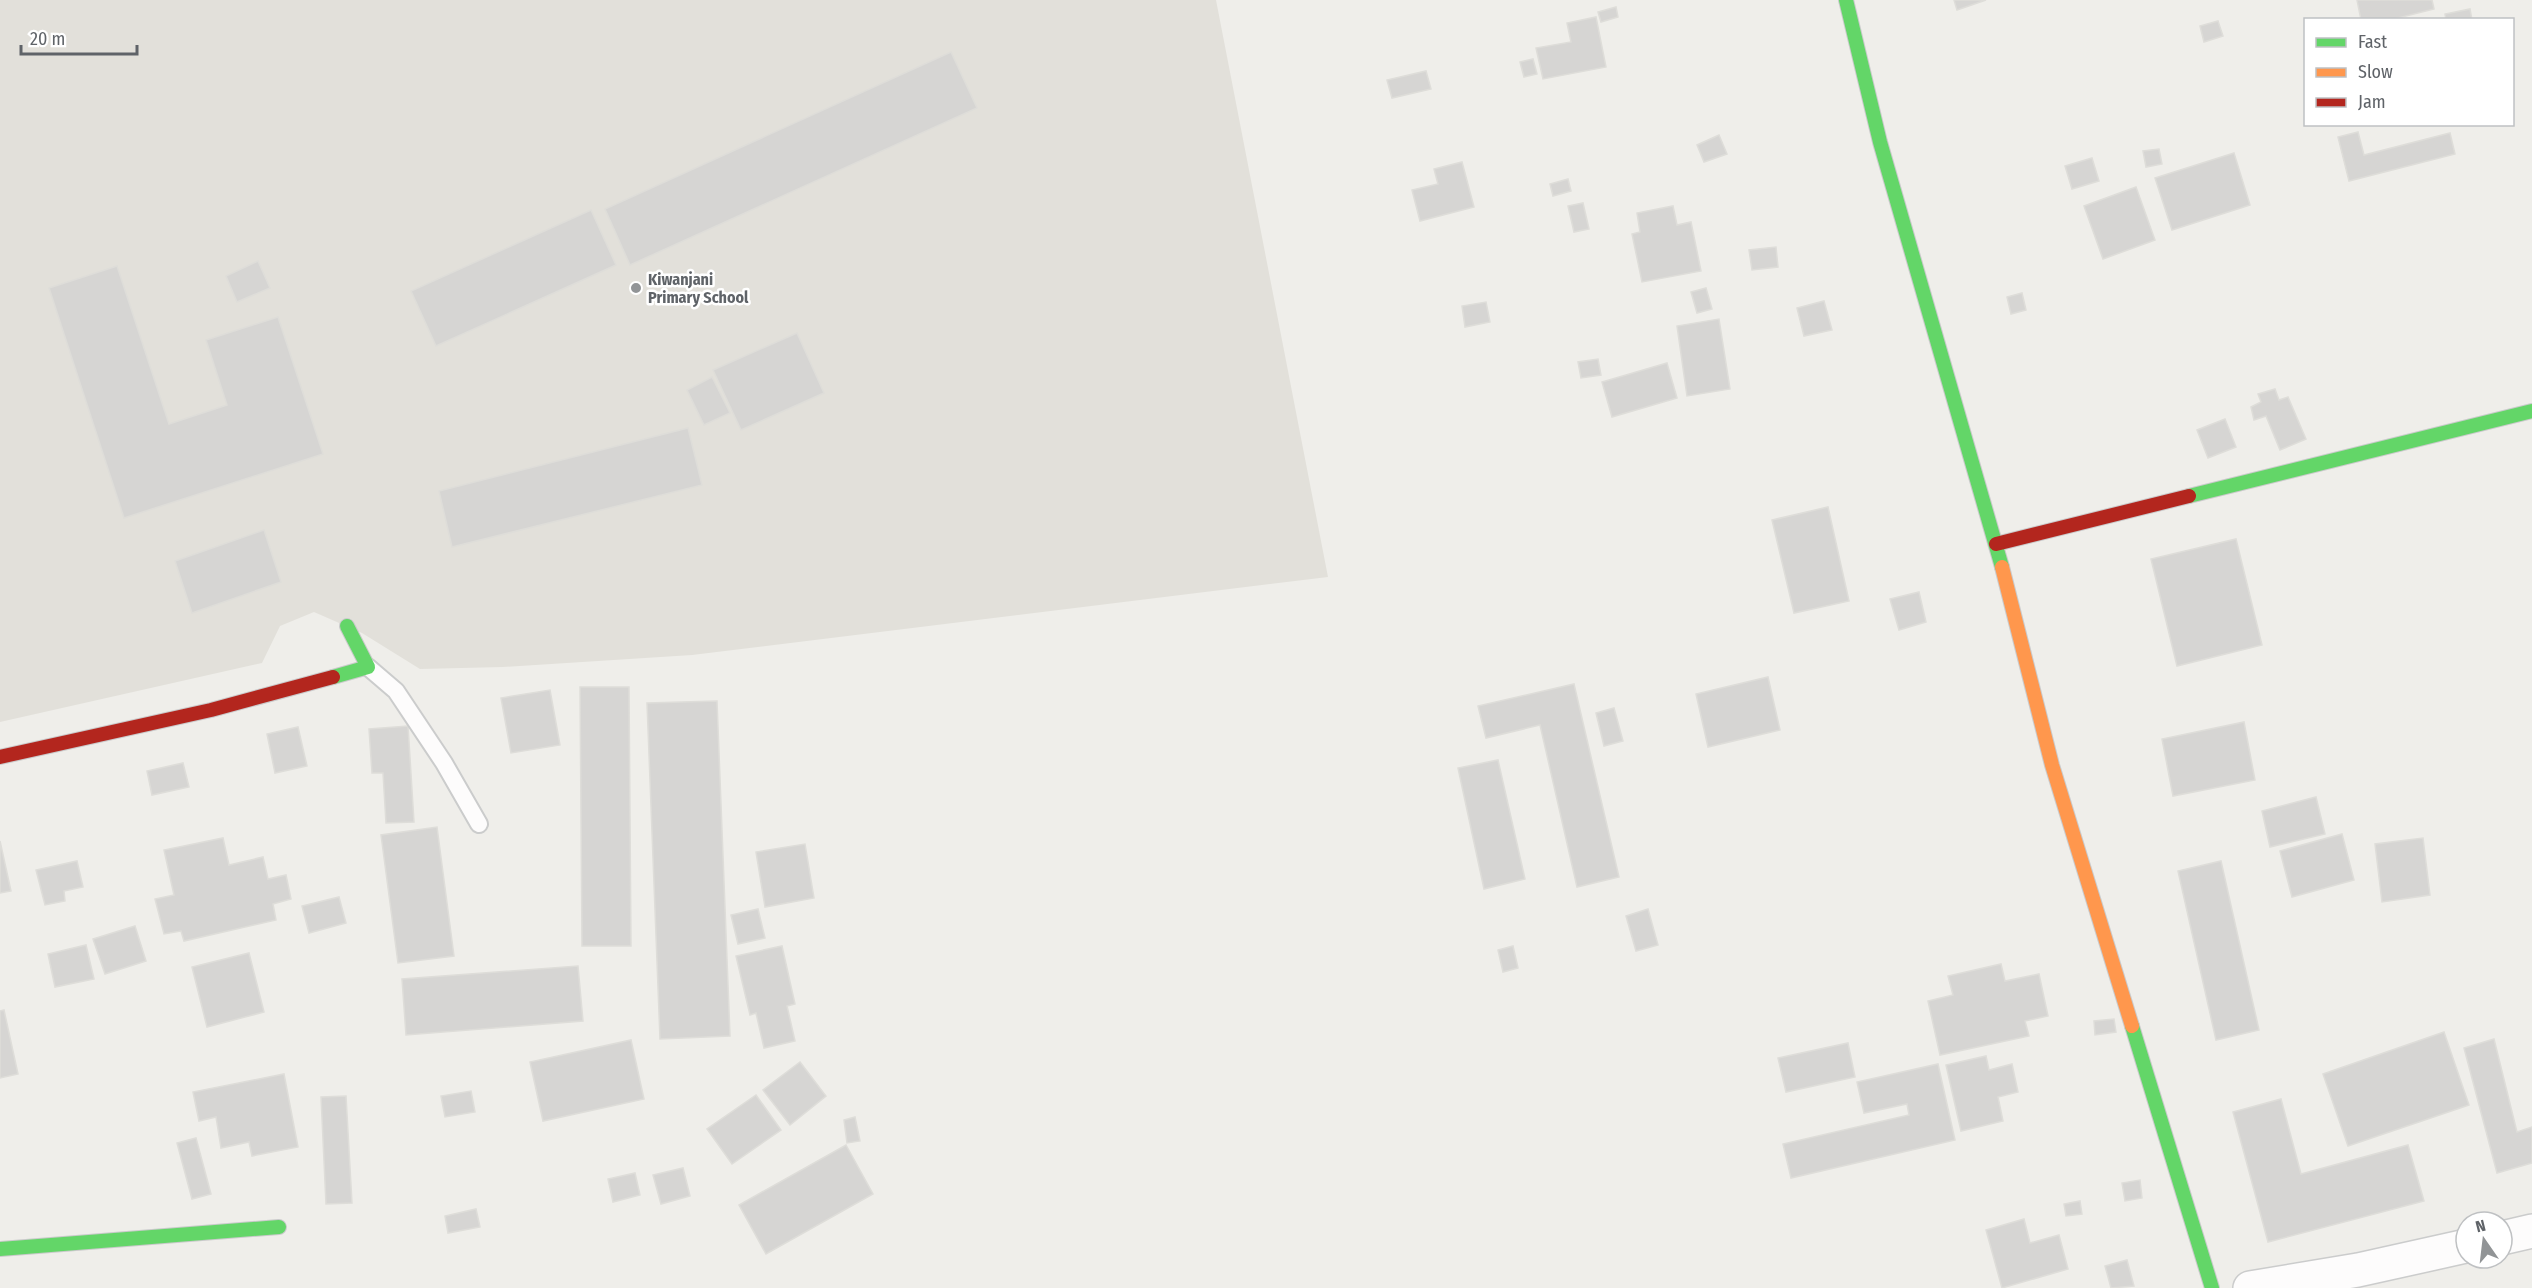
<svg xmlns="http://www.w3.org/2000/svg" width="2532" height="1288" viewBox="0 0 2532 1288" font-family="'Fira Sans Condensed',sans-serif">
	<rect width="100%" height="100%" fill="#efeeea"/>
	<polygon fill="#e2e0da" points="0,0 1216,0 1328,577 692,655 503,667 420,669 362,633 314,612 280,626 262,663 0,722"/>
	<g fill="#d6d5d3" stroke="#deddd9" stroke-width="1.5">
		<polygon points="1954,0 1986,0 1957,10"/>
		<polygon points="2357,0 2432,0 2434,9 2390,20 2361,20"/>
		<polygon points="1616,7 1618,17 1601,22 1598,12"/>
		<polygon points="2470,9 2472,20 2446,20 2445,14"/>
		<polygon points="1596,17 1606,67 1543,79 1536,48 1571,42 1567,23"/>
		<polygon points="2218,21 2223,36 2204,42 2200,26"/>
		<polygon points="951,52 977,108 630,265 605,209"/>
		<polygon points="1533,59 1537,74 1524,77 1520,62"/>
		<polygon points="1426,71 1431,89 1392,98 1387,80"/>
		<polygon points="2358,132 2364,155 2450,133 2455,154 2349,181 2338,137"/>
		<polygon points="1719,135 1727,154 1704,162 1697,145"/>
		<polygon points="2159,149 2162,164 2146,167 2143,151"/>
		<polygon points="2234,153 2250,205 2172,230 2155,178"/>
		<polygon points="2092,158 2099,181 2072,189 2065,166"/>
		<polygon points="1462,162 1474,207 1420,221 1412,190 1438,184 1434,169"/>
		<polygon points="1568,179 1571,191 1553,196 1550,184"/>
		<polygon points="2136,187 2155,240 2103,259 2084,206"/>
		<polygon points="1583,203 1589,229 1574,232 1568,206"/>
		<polygon points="1673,206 1677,225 1691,222 1701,271 1642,282 1632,234 1640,232 1637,213"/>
		<polygon points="591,210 616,265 436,346 411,291"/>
		<polygon points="1776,247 1778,267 1752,270 1749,250"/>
		<polygon points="258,261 270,288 237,302 226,276"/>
		<polygon points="117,266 169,424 227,405 206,340 278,317 323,454 124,518 49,288"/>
		<polygon points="1706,288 1712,309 1697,313 1691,292"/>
		<polygon points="2022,293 2026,310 2011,314 2007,297"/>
		<polygon points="1824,301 1832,330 1804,336 1797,308"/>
		<polygon points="1486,302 1490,322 1465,327 1462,306"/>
		<polygon points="1719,319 1730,389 1687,396 1677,326"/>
		<polygon points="797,333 824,393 741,430 713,370"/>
		<polygon points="1598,359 1601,375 1581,378 1578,362"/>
		<polygon points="1667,363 1677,398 1612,417 1602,382"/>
		<polygon points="712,377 730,413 704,425 687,390"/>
		<polygon points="2275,389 2279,400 2288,397 2306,439 2280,450 2266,416 2254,420 2251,407 2261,402 2258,394"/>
		<polygon points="2225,419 2236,447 2208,458 2197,430"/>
		<polygon points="688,428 702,485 452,547 439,491"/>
		<polygon points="1828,507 1849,601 1794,613 1772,520"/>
		<polygon points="264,530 281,582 192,613 175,561"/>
		<polygon points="2236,539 2262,645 2177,666 2151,559"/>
		<polygon points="1919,592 1926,622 1899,630 1890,599"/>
		<polygon points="1768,677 1780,730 1708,747 1696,694"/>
		<polygon points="1574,684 1619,877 1577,887 1540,725 1486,738 1478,706"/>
		<polygon points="580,687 629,687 631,946 582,946"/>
		<polygon points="550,690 560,745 511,753 501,698"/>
		<polygon points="717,701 730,1036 660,1039 647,703"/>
		<polygon points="1614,708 1623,741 1604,746 1596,713"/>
		<polygon points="2244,722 2255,780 2173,796 2162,739"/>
		<polygon points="408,726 414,822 386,823 383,773 372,773 369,729"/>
		<polygon points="298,727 307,766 275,773 267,734"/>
		<polygon points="1498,760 1525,879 1484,889 1458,768"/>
		<polygon points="183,763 189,787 152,795 147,771"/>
		<polygon points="2316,797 2325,834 2270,847 2262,811"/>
		<polygon points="437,827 454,956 398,963 381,835"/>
		<polygon points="2342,834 2354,880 2292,897 2280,851"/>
		<polygon points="223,838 229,865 263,857 268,879 286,875 291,899 273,904 276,920 184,941 181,931 164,934 155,899 174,895 164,850"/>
		<polygon points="2423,838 2430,895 2382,902 2375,844"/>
		<polygon points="0,841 11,891 0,893"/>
		<polygon points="805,844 814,898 765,907 756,852"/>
		<polygon points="77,861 83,887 64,891 65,901 45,905 36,870"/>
		<polygon points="2221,861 2259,1030 2216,1040 2178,871"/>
		<polygon points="339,897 346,923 309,933 302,906"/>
		<polygon points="758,909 765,938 738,944 731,915"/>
		<polygon points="1648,909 1658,945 1636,951 1626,916"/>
		<polygon points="135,926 146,961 105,974 93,939"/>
		<polygon points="86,945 94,979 55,987 48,954"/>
		<polygon points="782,946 795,1004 787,1006 795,1041 764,1048 756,1013 750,1015 736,956"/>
		<polygon points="1513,946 1518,968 1503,972 1498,950"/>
		<polygon points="249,953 264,1012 207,1027 192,967"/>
		<polygon points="2001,964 2005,981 2039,974 2048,1016 2025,1021 2029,1036 1940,1055 1928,1001 1953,995 1948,976"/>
		<polygon points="578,966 583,1021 406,1035 402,979"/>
		<polygon points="4,1010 18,1074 0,1078 0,1011"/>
		<polygon points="2114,1019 2116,1032 2095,1035 2094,1021"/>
		<polygon points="2444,1032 2469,1105 2348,1146 2323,1074"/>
		<polygon points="2494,1039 2517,1132 2532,1127 2532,1163 2497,1173 2464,1048"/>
		<polygon points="631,1040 644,1099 543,1121 530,1062"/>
		<polygon points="1848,1043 1855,1077 1786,1092 1778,1058"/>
		<polygon points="1986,1056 1989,1070 2012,1064 2018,1092 1998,1097 2003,1121 1961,1131 1946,1065"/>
		<polygon points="800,1062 826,1096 790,1125 763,1090"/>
		<polygon points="1938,1064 1955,1140 1791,1178 1783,1144 1909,1115 1907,1104 1864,1113 1857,1082"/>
		<polygon points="284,1074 298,1147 252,1156 249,1142 221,1148 216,1117 199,1121 193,1092"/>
		<polygon points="471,1091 475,1112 445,1117 441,1096"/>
		<polygon points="756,1095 781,1130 732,1164 707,1129"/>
		<polygon points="346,1096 352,1203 326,1204 321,1097"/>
		<polygon points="2281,1099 2301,1174 2408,1145 2424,1201 2268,1242 2233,1112"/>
		<polygon points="855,1117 860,1141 847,1143 844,1120"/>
		<polygon points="196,1138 211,1194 192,1199 177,1143"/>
		<polygon points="846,1145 873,1194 766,1254 739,1205"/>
		<polygon points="683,1168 690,1196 661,1204 653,1175"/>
		<polygon points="635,1173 640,1195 613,1202 608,1179"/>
		<polygon points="2140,1180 2142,1198 2125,1201 2122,1183"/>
		<polygon points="2080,1201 2082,1214 2066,1216 2064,1204"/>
		<polygon points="476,1209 480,1227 448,1233 445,1216"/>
		<polygon points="2024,1219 2030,1243 2059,1235 2068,1269 2002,1288 1986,1230"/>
		<polygon points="2127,1260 2134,1286 2111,1288 2105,1266"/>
	</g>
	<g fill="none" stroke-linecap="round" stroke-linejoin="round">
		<defs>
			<polyline id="lane" points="368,667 396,691 444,763 479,824"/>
			<g id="street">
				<polyline points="2502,1238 2532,1231"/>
				<polyline points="2250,1288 2358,1270 2466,1246"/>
			</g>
			<g id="fast">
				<polyline points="1846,0 1880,142 2002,567"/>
				<polyline points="2189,496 2532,411"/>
				<polyline points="333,677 368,667 347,626"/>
				<polyline points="2132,1026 2212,1288"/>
				<polyline points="0,1249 279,1227"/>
			</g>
			<polyline id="slow" points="2002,567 2052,765 2132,1026"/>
			<g id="jam">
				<polyline points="1996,544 2189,496"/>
				<polyline points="0,757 211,710 333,677"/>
			</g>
		</defs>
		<use href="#lane" stroke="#cbcccc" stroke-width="20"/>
		<use href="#street" stroke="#cbcccc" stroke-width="36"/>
		<use href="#fast" stroke="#cacacb" stroke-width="16"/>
		<use href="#slow" stroke="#cacacb" stroke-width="16"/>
		<use href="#jam" stroke="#cacacb" stroke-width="16"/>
		<use href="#lane" stroke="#fdfcfc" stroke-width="16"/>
		<use href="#street" stroke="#fdfcfc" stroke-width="33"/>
		<use href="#fast" stroke="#63d668" stroke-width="14"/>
		<use href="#slow" stroke="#ff974d" stroke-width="14"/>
		<use href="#jam" stroke="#b3261e" stroke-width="14"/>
	</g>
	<circle fill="#919496" stroke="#fff" stroke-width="2" cx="636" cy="288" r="6"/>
	<g text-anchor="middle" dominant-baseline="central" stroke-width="5" stroke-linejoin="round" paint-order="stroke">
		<g font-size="16" font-weight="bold" fill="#5f6368" stroke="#fff" text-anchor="start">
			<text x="648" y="279">Kiwanjani<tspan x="648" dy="18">Primary School</tspan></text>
		</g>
	</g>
	<rect x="2304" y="18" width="210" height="108" fill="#ffffff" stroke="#bfc1c3" stroke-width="1.5"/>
	<rect x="2316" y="38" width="30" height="9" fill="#63d668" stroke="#bfc1c3" stroke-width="1.5"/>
	<text x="2358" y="48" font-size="18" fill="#5f6368">Fast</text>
	<rect x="2316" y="68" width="30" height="9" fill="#ff974d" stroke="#bfc1c3" stroke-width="1.5"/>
	<text x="2358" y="78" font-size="18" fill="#5f6368">Slow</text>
	<rect x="2316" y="98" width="30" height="9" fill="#b3261e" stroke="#bfc1c3" stroke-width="1.5"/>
	<text x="2358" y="108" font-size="18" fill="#5f6368">Jam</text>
	<g transform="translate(2484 1240) rotate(346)"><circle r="28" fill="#ffffff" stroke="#bfc1c3" stroke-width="1.5"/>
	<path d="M0-4.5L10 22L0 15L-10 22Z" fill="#919496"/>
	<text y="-9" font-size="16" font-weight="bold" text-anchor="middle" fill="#5f6368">N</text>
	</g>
	<path d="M21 45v9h116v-9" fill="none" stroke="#5f6368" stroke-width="3"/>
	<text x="30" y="45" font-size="18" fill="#5f6368" stroke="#ffffff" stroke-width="4.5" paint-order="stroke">20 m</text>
</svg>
